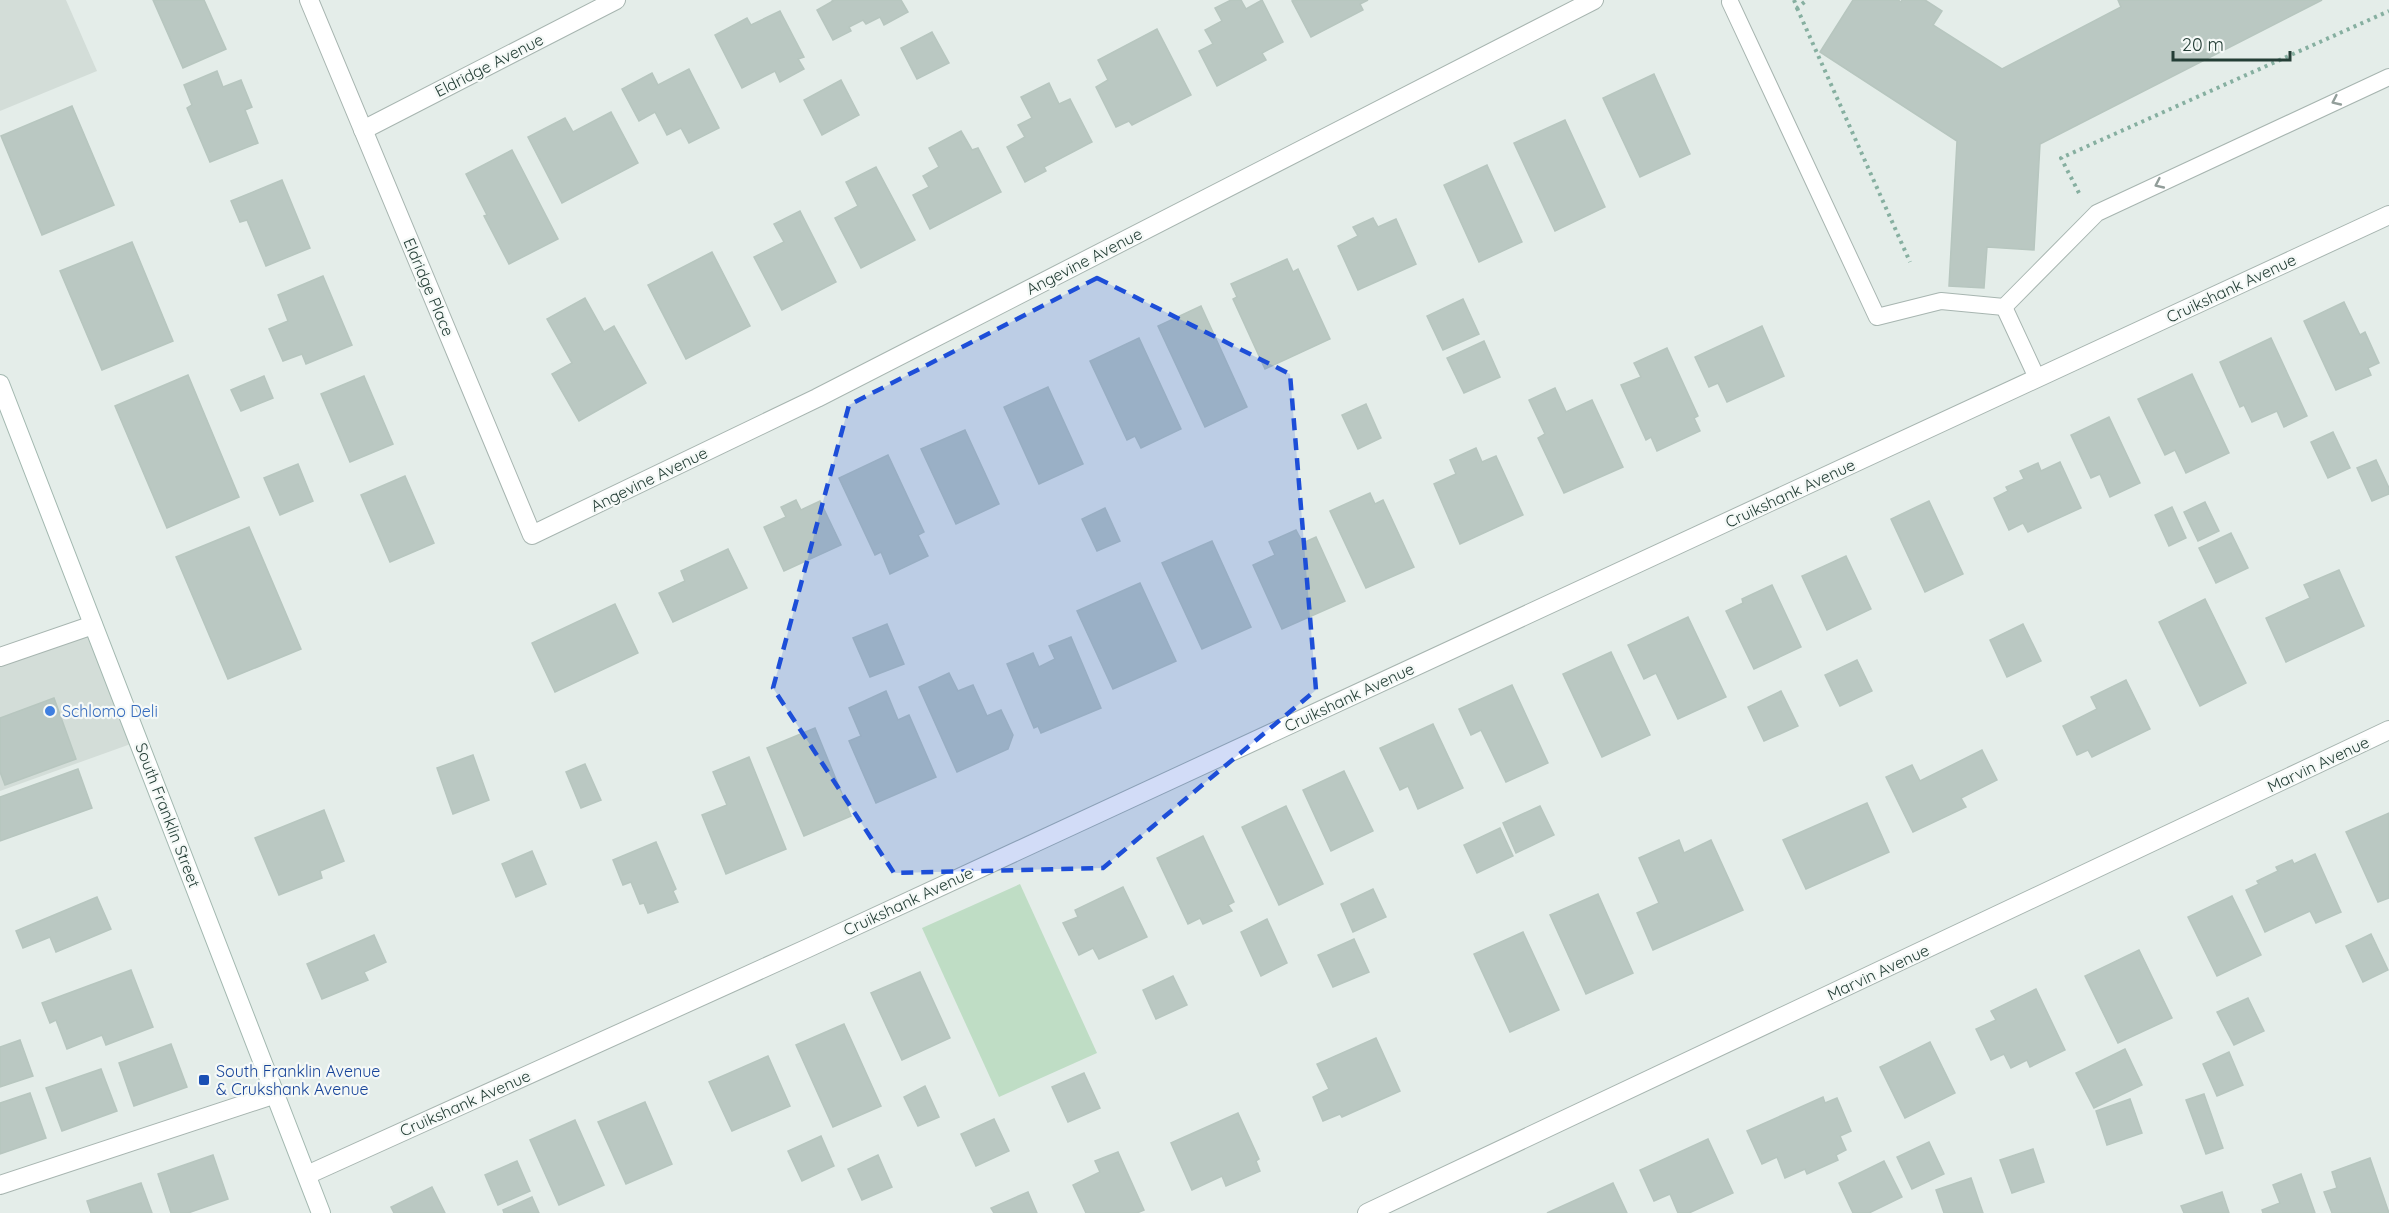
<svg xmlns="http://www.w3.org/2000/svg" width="2389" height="1213" viewBox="0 0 2389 1213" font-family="Quicksand,sans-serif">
	<rect width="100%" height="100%" fill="#e4ede9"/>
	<g fill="#d3ddd8">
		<polygon points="0,0 66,0 97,71 0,111"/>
		<polygon points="93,615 139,741 0,791 0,649"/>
	</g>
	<polygon fill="#bfddc5" points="1020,884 1097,1053 999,1097 922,928"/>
	<g fill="#bac8c2" stroke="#b7c6bf" stroke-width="1.5">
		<polygon points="153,0 204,0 226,49 183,68"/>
		<polygon points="832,0 901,0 908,12 884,25 880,17 866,24 863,20 849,27 851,31 833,40 817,10 833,1"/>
		<polygon points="1231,0 1241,0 1246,9 1262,0 1283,42 1262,53 1266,60 1217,86 1199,51 1213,44 1205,30 1222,21 1215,8"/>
		<polygon points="1295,0 1368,0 1360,4 1363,10 1311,37 1292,1"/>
		<polygon points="1853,0 1898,0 1901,2 1902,0 1925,0 1942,11 1933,25 2002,69 2121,7 2118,0 2322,0 2040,144 2034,250 1987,247 1984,288 1949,286 1957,141 1820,52"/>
		<polygon points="780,11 804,57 798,59 804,69 780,82 775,71 742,88 715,35 747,18 751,25"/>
		<polygon points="1157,29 1191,95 1132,125 1129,121 1116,127 1096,87 1108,80 1098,60"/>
		<polygon points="932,32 949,63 917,79 901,48"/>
		<polygon points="689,69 719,128 689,143 681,128 667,135 655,112 639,121 622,89 652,73 658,85"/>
		<polygon points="217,71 223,87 241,80 252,107 245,110 258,143 210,162 187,108 192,105 184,85"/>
		<polygon points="1654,74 1690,154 1640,177 1603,98"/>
		<polygon points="841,80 859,115 822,135 804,100"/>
		<polygon points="1049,83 1059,104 1070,99 1092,142 1044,167 1046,171 1025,182 1007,147 1025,137 1018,125 1032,118 1021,97"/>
		<polygon points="72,106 114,205 42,235 1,136"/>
		<polygon points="611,112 638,163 562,203 528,137 565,118 573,132"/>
		<polygon points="1565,120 1605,207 1555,231 1514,143"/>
		<polygon points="961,131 972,150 978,148 1001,192 930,229 913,195 929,187 923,176 939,167 929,148"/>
		<polygon points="512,150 558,239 509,264 484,216 487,215 466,174"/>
		<polygon points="1487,165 1522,242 1479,262 1444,185"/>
		<polygon points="876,167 915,240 861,268 835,218 858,206 846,182"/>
		<polygon points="282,180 310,248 266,266 247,220 240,222 231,201"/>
		<polygon points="800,211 836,282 782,310 754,257 784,242 774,224"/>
		<polygon points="1373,218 1378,227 1396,219 1416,264 1358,290 1338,246 1358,236 1353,227"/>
		<polygon points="132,242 173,341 102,370 60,271"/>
		<polygon points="712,252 750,326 686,359 648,285"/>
		<polygon points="1287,259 1293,272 1298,269 1330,339 1265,369 1233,299 1237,297 1231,284"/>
		<polygon points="323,276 352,345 306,364 302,354 283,361 269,329 288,321 278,295"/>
		<polygon points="585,298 604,332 614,326 646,383 579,421 552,374 572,363 547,319"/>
		<polygon points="1463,299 1479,334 1443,350 1427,316"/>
		<polygon points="2344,302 2360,335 2365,332 2379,363 2368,368 2371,375 2336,390 2304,321"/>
		<polygon points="1201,306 1247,407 1205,427 1158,326"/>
		<polygon points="1762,326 1784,376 1727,402 1718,383 1709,387 1695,357"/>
		<polygon points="1139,338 1181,429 1141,448 1135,436 1127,440 1090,361"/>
		<polygon points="2271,338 2307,416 2284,427 2277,411 2252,422 2244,405 2240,407 2220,362"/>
		<polygon points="1484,341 1500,377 1464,393 1447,358"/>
		<polygon points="1667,348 1698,416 1694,418 1700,431 1657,451 1651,437 1646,440 1621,385 1641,377 1634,363"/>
		<polygon points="2192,374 2229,453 2186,473 2175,450 2165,455 2138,399"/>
		<polygon points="188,375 239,497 167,528 115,406"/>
		<polygon points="264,376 273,398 241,411 231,390"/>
		<polygon points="364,376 393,444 350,462 321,394"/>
		<polygon points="1048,387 1083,464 1039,484 1004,407"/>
		<polygon points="1555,388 1566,412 1592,400 1623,467 1564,493 1538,438 1545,434 1529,400"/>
		<polygon points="1366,404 1381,438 1358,449 1342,415"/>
		<polygon points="2109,417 2140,483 2110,497 2100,474 2091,478 2071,435"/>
		<polygon points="965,430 999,504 956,524 921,449"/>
		<polygon points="2333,432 2350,468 2328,478 2311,442"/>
		<polygon points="1476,448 1482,462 1496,456 1523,515 1460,544 1434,484 1456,474 1450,460"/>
		<polygon points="888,455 924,532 918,535 928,556 890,574 881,552 875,555 839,478"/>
		<polygon points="2376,460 2389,488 2389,494 2372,501 2357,468"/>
		<polygon points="2060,462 2081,508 2028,532 2023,523 2009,530 1994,498 2008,491 2006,487 2024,479 2020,471 2038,463 2041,471"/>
		<polygon points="298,464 313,501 280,515 264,478"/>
		<polygon points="405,476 434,543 390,562 361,495"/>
		<polygon points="1370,493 1375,504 1383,500 1414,567 1366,588 1330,511"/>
		<polygon points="796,500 801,510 820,501 841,545 784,571 764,527 786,517 781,507"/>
		<polygon points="1929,501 1963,574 1925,592 1891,519"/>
		<polygon points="2205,502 2219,531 2198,541 2184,512"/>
		<polygon points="2172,507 2186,538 2169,546 2155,515"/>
		<polygon points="1105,508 1120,541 1097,551 1082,519"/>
		<polygon points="249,527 301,649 228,679 176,557"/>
		<polygon points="1296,530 1303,543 1316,537 1345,601 1282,629 1253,565 1275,555 1269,542"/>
		<polygon points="2231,533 2248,568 2216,583 2199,548"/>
		<polygon points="1212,541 1251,627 1202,649 1162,563"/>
		<polygon points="728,549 747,588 673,622 659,593 685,581 681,571"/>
		<polygon points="1846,556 1871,609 1827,630 1802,576"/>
		<polygon points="2339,570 2364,626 2286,662 2266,618 2310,598 2304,585"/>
		<polygon points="1140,583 1176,661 1113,689 1077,611"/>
		<polygon points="1772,585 1801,647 1754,669 1726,611 1743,603 1742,599"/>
		<polygon points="2205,599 2246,683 2200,706 2159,622"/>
		<polygon points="615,604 638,653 555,692 532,643"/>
		<polygon points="1688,617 1726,697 1678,719 1656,673 1644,679 1628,645"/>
		<polygon points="887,624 904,664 870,677 853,638"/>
		<polygon points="2023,624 2041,661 2007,677 1990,640"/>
		<polygon points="1071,637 1101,708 1041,733 1038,726 1034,728 1007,664 1033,653 1039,667 1055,659 1049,646"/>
		<polygon points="1611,652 1650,735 1602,757 1563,674"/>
		<polygon points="1857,660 1872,691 1840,706 1825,675"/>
		<polygon points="949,673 958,691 973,685 987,716 1001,710 1013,735 1008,749 957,772 919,687"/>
		<polygon points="2126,680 2150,729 2092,757 2088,750 2077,755 2063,726 2097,709 2091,697"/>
		<polygon points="1512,685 1548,763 1506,782 1481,730 1471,735 1459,709"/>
		<polygon points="886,691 898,720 909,715 936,777 876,803 849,741 861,736 849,708"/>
		<polygon points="1781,691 1798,726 1764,741 1748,707"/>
		<polygon points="54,698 76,759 5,785 0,772 0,718"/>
		<polygon points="1433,724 1463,788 1418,809 1408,786 1400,790 1380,748"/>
		<polygon points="815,728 851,816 804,836 767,748"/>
		<polygon points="1982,750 1997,780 1961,798 1966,807 1913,832 1886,777 1912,765 1920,781"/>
		<polygon points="473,755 489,800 453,814 437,768"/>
		<polygon points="749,757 786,849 726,874 702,815 727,805 713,772"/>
		<polygon points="585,764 601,800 581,808 566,772"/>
		<polygon points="78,769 92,808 0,841 0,797"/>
		<polygon points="1344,771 1373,831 1331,851 1303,790"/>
		<polygon points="1867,803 1889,852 1806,889 1783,840"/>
		<polygon points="1286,806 1323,884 1279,905 1242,827"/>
		<polygon points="1540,806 1554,835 1516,853 1503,823"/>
		<polygon points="324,810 344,861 320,871 322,878 279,895 255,838"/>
		<polygon points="2389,813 2389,898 2378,902 2346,832"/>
		<polygon points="1500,828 1513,856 1477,873 1464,845"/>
		<polygon points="1203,836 1234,902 1228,905 1232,911 1203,924 1200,918 1188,924 1157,858"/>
		<polygon points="1679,840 1684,853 1711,840 1743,910 1653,950 1637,913 1659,903 1639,858"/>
		<polygon points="656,842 676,889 673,891 678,902 648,913 644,903 640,904 631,882 623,885 613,860"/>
		<polygon points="532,851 546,884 516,897 502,864"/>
		<polygon points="2315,854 2341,912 2316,923 2310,911 2265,932 2246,890 2259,884 2257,881 2278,871 2276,867 2292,860 2294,864"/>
		<polygon points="1123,887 1147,937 1099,959 1093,948 1079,955 1063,923 1078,917 1075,910"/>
		<polygon points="1373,889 1386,917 1353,932 1341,904"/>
		<polygon points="1598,894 1633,973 1586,994 1550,915"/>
		<polygon points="2232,896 2261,955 2217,976 2188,917"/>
		<polygon points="97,897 111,929 56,952 50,937 23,948 16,931"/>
		<polygon points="1267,919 1287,963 1261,976 1241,932"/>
		<polygon points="1523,932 1559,1010 1510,1032 1474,954"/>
		<polygon points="2371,934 2388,970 2363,982 2346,946"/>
		<polygon points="374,935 386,962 364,972 368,980 322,999 307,964"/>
		<polygon points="1354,939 1369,972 1333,987 1318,955"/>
		<polygon points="2139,950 2172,1018 2118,1043 2085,976"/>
		<polygon points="131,970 153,1027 106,1045 102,1035 67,1049 56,1020 50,1023 42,1003"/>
		<polygon points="920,972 950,1038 902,1060 871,993"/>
		<polygon points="1173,976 1187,1005 1156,1019 1143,990"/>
		<polygon points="2036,989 2065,1050 2030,1067 2027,1060 2011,1068 2004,1054 1991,1060 1976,1029 1996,1020 1991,1011"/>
		<polygon points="2248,998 2264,1031 2234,1045 2217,1012"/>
		<polygon points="844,1024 881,1106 833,1127 796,1045"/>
		<polygon points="1376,1038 1400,1091 1342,1117 1340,1114 1323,1121 1313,1097 1329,1089 1317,1064"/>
		<polygon points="20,1040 33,1076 0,1087 0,1047"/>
		<polygon points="1930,1042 1955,1093 1905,1118 1880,1067"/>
		<polygon points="171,1044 187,1087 134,1106 119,1063"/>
		<polygon points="2125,1049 2142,1085 2094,1108 2076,1073"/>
		<polygon points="2229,1052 2243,1085 2217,1096 2203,1064"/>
		<polygon points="768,1056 790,1106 732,1131 709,1082"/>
		<polygon points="101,1069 117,1111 62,1131 46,1088"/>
		<polygon points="1084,1073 1100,1108 1068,1122 1052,1087"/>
		<polygon points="925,1086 939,1117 918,1126 904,1097"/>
		<polygon points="30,1093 46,1138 0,1154 0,1103"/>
		<polygon points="2204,1094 2223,1148 2206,1154 2186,1100"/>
		<polygon points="1823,1097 1825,1103 1837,1098 1851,1131 1840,1136 1846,1150 1836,1155 1838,1160 1807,1174 1805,1169 1785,1178 1777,1157 1762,1164 1747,1131"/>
		<polygon points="2130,1099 2142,1133 2107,1145 2096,1111"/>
		<polygon points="645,1102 672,1164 626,1184 598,1122"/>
		<polygon points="1238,1113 1259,1159 1256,1161 1260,1171 1226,1186 1222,1176 1192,1190 1171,1143"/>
		<polygon points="994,1119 1009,1151 976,1166 961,1134"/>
		<polygon points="575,1120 604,1185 559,1205 530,1140"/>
		<polygon points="821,1136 834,1166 802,1181 788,1151"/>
		<polygon points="1708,1139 1733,1193 1689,1213 1678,1213 1670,1194 1654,1201 1640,1170"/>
		<polygon points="1929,1142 1944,1174 1912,1189 1897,1157"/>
		<polygon points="2033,1149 2044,1182 2012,1193 2000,1160"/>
		<polygon points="1118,1152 1144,1210 1137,1213 1086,1213 1073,1185 1100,1172 1095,1161"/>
		<polygon points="213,1155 228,1199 188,1213 171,1213 158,1174"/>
		<polygon points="878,1155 892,1187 862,1200 848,1169"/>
		<polygon points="2370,1158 2389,1213 2332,1213 2324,1192 2337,1188 2332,1172"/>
		<polygon points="517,1161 530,1191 498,1205 485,1175"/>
		<polygon points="1884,1161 1902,1197 1869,1213 1853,1213 1839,1183"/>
		<polygon points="2301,1174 2315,1213 2263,1213 2262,1210 2280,1203 2273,1185"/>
		<polygon points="1971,1178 1983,1213 1944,1213 1936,1190"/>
		<polygon points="141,1183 152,1213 91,1213 87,1201"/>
		<polygon points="1613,1183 1627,1213 1547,1213"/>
		<polygon points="432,1187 445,1213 394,1213 391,1207"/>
		<polygon points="1028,1192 1037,1213 994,1213 991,1208"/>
		<polygon points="2222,1192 2229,1213 2184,1213 2181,1206"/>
		<polygon points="532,1197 539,1213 504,1213 503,1210"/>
	</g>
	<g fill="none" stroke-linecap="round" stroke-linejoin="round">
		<defs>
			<g id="service">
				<polyline points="1730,2 1877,317 1941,301 2004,307"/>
				<polyline points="2004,307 2097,213 2389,77"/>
				<polyline points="2004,307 2037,378"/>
			</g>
			<g id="minor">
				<polyline points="309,0 532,535 817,398 1594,0"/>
				<polyline points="363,130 616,0"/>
				<polyline points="0,657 93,625"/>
				<polyline points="0,1185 276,1094"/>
				<polyline points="1367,1213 2389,730"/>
			</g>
			<polyline id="tertiary" points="307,1175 808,948 2389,215"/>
			<polyline id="secondary" points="0,384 321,1213"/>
		</defs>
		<use href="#service" stroke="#a7b5b0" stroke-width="18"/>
		<use href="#minor" stroke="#a7b5b0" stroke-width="20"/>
		<use href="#tertiary" stroke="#a7b5b0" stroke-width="20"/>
		<use href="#secondary" stroke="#a3b8b0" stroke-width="20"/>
		<g stroke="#86afa0" stroke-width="4" stroke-dasharray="3 4.5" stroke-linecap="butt">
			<polyline points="1794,0 1797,8 1807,0"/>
			<polyline points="1797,8 1910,262"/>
			<polyline points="2079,193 2061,158 2389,11"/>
		</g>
		<use href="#service" stroke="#fff" stroke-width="16"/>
		<use href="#minor" stroke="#fff" stroke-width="18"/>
		<use href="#tertiary" stroke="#fff" stroke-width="18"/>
		<use href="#secondary" stroke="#fff" stroke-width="18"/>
	</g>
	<defs><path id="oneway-chevron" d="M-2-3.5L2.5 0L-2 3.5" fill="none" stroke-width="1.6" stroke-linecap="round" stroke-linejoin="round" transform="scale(1.5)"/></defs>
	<g stroke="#929e9a">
		<use href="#oneway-chevron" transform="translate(2336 101) rotate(155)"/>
		<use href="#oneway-chevron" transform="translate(2159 184) rotate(155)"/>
	</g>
	<path fill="#1d4ed8" fill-opacity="0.2" stroke="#1d4ed8" stroke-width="4.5" stroke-dasharray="12 8" stroke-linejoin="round" d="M1097,278L1290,374L1316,690L1103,868L894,873L773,688L849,405Z"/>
	<circle fill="#3f7fe0" stroke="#f5f9f7" stroke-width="2" cx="50" cy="711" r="6"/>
	<rect fill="#1a4fb4" stroke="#f5f9f7" stroke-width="2" x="198" y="1074" width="12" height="12" rx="3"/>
	<g text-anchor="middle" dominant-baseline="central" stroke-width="4.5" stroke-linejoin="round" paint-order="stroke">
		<g font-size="16" fill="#243e36" stroke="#f5f9f7">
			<text transform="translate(489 65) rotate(-27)">Eldridge Avenue</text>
			<text transform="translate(1084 261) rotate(-27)">Angevine Avenue</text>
			<text transform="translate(429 287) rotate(67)">Eldridge Place</text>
			<text transform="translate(2231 288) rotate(-25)">Cruikshank Avenue</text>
			<text transform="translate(649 479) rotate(-26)">Angevine Avenue</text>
			<text transform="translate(1790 493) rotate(-25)">Cruikshank Avenue</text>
			<text transform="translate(1349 697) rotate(-25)">Cruikshank Avenue</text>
			<text transform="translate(2318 764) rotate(-25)">Marvin Avenue</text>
			<text transform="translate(168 815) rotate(69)">South Franklin Street</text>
			<text transform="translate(908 901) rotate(-25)">Cruikshank Avenue</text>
			<text transform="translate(1878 972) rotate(-25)">Marvin Avenue</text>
			<text transform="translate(465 1103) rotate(-24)">Cruikshank Avenue</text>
		</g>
		<g font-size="16" fill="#366cbe" stroke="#f5f9f7" text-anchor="start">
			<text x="62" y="711">Schlomo Deli</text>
		</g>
		<g font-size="16" fill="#164399" stroke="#f5f9f7" text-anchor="start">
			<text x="216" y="1071">South Franklin Avenue<tspan x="216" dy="18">&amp; Crukshank Avenue</tspan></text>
		</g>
	</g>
	<path d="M2173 51v9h117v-9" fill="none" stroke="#243e36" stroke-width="3"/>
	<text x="2182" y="51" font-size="18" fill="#243e36" stroke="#f5f9f7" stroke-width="4.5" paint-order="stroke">20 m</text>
</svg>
